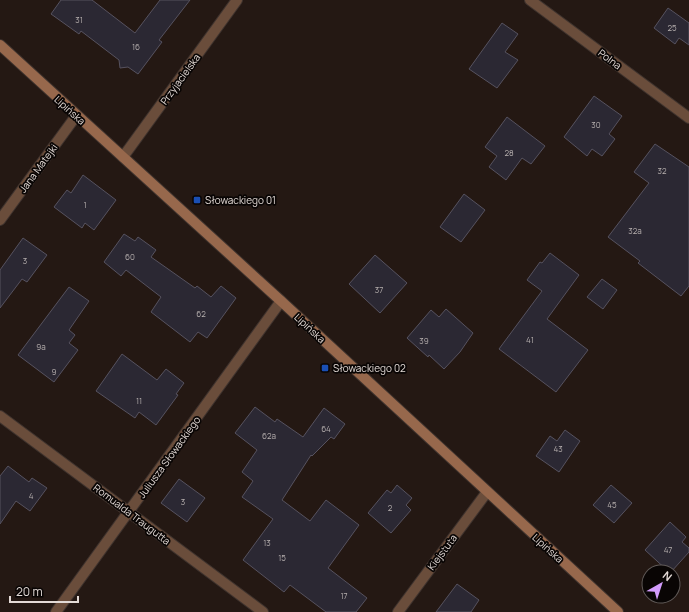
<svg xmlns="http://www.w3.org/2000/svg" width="689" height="612" viewBox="0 0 689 612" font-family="Manrope,sans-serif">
	<rect width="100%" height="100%" fill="#241813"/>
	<g fill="#2b2833" stroke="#56525f">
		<polygon points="61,0 92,0 135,33 160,0 190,0 159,40 162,42 138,74 128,67 120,68 119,60 81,31 79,34 51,14"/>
		<polygon points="668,8 689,23 689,45 679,38 675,44 654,28"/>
		<polygon points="502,23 518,34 505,52 518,60 497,88 469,69"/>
		<polygon points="594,96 622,116 609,134 615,139 602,156 592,149 587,156 564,137"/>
		<polygon points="507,117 545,146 531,164 522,158 506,180 489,167 497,156 485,147"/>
		<polygon points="655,144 689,167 689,286 681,296 638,263 640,261 608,237 649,183 634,172"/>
		<polygon points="83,175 116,200 94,230 85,223 82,228 54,207 67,190 71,193"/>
		<polygon points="464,194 485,210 461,242 440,227"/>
		<polygon points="124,234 135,241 138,237 156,250 151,257 195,288 197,286 211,297 221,286 236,298 207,338 198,332 190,342 151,312 161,297 126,270 121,276 104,262"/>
		<polygon points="23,238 47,255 27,282 22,279 0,308 0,270"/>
		<polygon points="550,253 579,275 547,319 588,350 556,392 499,349 542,291 527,280 540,262 542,263"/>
		<polygon points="375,255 407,283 380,313 349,284"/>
		<polygon points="602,279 617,290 603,309 587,297"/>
		<polygon points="69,287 89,301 69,330 75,335 69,343 78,350 54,382 18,355"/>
		<polygon points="446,309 473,333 460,352 444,369 429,355 428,357 407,338 431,310 439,317"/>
		<polygon points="122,354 157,380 166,369 184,383 176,394 178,395 156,425 139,412 135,418 96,391"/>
		<polygon points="255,407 275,422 277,419 303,437 324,408 345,424 334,439 331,437 312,456 311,455 282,500 310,521 326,500 359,525 328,568 367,598 356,612 326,612 290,585 284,592 243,560 273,519 242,497 253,481 242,472 257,450 235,433"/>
		<polygon points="565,430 580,441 559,472 536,456 550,436 557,441"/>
		<polygon points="8,466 29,482 32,478 47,488 30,511 16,501 0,524 0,476"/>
		<polygon points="179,479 205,498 187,522 161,503"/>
		<polygon points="397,485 412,498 406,505 411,510 391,533 368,513 387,490 391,493"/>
		<polygon points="611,485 632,503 614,523 593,505"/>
		<polygon points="670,522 686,537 682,542 689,548 689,552 671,572 669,572 645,550"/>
		<polygon points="457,584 479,600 471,612 436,612"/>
	</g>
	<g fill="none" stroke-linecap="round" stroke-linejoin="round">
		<defs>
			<g id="street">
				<polyline points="530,0 689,118"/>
				<polyline points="123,157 237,0"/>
				<polyline points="0,220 76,116"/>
				<polyline points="0,416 263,612"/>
				<polyline points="56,612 281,301"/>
				<polyline points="398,612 487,492"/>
			</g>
			<polyline id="secondary" points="0,45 281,301 618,612"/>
		</defs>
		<use href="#street" stroke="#3f332e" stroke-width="12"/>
		<use href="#secondary" stroke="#3f332e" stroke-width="12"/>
		<use href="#street" stroke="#6a4d3b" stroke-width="10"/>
		<use href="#secondary" stroke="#97684c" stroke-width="10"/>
	</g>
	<g fill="#1a4fb4" stroke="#090504" stroke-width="1.5">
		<rect x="193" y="196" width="8" height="8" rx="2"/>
		<rect x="321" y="364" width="8" height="8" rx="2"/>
	</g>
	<g text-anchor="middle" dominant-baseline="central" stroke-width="3.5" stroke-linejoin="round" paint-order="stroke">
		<g font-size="8" fill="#b5aead">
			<text x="79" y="19">31</text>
			<text x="672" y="27">25</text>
			<text x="136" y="46">16</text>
			<text x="596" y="124">30</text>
			<text x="509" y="152">28</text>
			<text x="662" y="170">32</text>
			<text x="85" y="204">1</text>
			<text x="635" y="230">32a</text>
			<text x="130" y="256">60</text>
			<text x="25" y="260">3</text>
			<text x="379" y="289">37</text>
			<text x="201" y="313">62</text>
			<text x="530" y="339">41</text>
			<text x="424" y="340">39</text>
			<text x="41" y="346">9a</text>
			<text x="54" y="371">9</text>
			<text x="139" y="400">11</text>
			<text x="326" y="428">64</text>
			<text x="269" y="435">62a</text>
			<text x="558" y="448">43</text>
			<text x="31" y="495">4</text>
			<text x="183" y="501">3</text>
			<text x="612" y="504">45</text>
			<text x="390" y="507">2</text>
			<text x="267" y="542">13</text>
			<text x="668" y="549">47</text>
			<text x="282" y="557">15</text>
			<text x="344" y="595">17</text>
		</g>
		<g font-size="10" fill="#e3dad6" stroke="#090504">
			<text transform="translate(610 59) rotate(37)">Polna</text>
			<text transform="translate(180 79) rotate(-54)">Przyjacielska</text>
			<text transform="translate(70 110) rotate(42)">Lipińska</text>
			<text transform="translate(38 168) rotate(-54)">Jana Matejki</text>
			<text transform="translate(310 328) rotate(43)">Lipińska</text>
			<text transform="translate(169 457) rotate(-54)">Juliusza Słowackiego</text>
			<text transform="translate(132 514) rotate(37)">Romualda Traugutta</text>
			<text transform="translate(548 548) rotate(42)">Lipińska</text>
			<text transform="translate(442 552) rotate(-53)">Kiejstuta</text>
		</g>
		<g font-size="10" fill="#e3dad6" stroke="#090504" text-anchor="start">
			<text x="205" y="200">Słowackiego 01</text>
			<text x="333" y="368">Słowackiego 02</text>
		</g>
	</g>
	<g transform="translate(661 584) rotate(39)"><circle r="19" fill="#090504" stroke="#605a58"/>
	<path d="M0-3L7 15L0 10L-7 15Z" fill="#d39cfc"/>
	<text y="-6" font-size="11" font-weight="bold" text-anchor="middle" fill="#e3dad6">N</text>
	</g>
	<path d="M10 596v6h68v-6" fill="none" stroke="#e3dad6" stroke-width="2"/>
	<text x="16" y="596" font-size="12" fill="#e3dad6" stroke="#090504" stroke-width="3" paint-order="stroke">20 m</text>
</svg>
